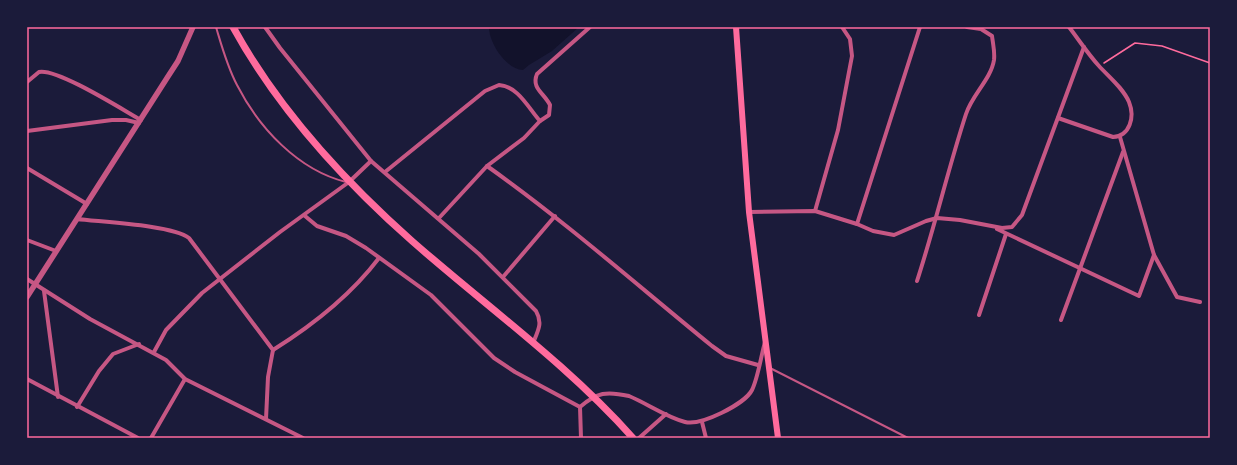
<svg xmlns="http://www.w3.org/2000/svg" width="1237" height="465" viewBox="0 0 1237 465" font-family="'DM Sans',sans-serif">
	<rect width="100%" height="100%" fill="#1b1b3a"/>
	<path fill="#12122b" d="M489,27H579L552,51L529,65L523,70C506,69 489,43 489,27Z"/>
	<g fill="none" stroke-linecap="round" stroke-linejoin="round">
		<polyline stroke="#ff6b9d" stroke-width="1.5" points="1104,63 1135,43 1162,46 1210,63"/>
		<g stroke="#c65784" stroke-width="2">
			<path d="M216,27C222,47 227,66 237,85C259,128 298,170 346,182"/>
			<polyline points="770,368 908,438"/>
		</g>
		<g stroke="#c65784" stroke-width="4">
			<path d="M265,27L280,48L371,161L479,254L536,311C543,323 538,331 533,343"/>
			<path d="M27,82L39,72C57,68 123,110 141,120"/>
			<path d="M1058,118L1113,137C1130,136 1135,117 1129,102C1123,88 1109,77 1099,66C1088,54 1079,40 1069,27"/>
			<path d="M540,121L549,115L550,105C544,93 531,88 537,74L590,27"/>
			<polyline points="27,131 112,120 126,120 139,123"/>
			<path d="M487,166C566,222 637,285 712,346L726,356L758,365"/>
			<polyline points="27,168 87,204"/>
			<path d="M385,172L485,91L499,85C518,86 529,109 540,121L524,138L487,166L439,218"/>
			<polyline points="815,211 838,130 852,56 850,39 842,27"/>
			<polyline points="749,212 815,211 857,224 873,231 894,235 926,221 937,218 960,220 1002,228 1012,227 1022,215 1084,47"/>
			<polyline points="305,216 317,226 346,236 366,248 431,295 494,358 515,372 580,407"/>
			<path d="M77,219C101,222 172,225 189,238L273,350L268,377L266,419"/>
			<polyline points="857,224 920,27"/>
			<polyline points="997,229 1139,296 1154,255 1120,137"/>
			<polyline points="27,240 56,251"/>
			<polyline points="1154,255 1177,297 1200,302"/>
			<polyline points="503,277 555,216"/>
			<polyline points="27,279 90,319 166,360 185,379 303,438"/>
			<path d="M917,281C935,226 948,169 966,114C972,95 991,79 994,60C995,52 993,44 992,36L981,29L967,27"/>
			<polyline points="44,291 58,397"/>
			<polyline points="979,315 1006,234"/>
			<polyline points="1061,320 1123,152"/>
			<path d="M273,350C313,325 351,295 379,258"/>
			<polyline points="154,352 166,330 202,293 280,232 349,182 371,161"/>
			<polyline points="27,379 138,438"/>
			<polyline points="77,407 99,371 113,354 139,344"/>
			<polyline points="702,422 706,438"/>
			<polyline points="151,438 185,379"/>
			<path d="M581,438L580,407C597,392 607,391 629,396C648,404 666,417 685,422C701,426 745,404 752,390C758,378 761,356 765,342"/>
			<polyline points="639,438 666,414"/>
		</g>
		<polyline stroke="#c65784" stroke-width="5.5" points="27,297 167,78 178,61 193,27"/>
		<polyline stroke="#ff6b9d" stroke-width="6" points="736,27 749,212 778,438"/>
		<path stroke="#ff6b9d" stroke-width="7" d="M233,27C278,109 342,179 412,241C486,306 567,364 633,438"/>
	</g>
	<rect width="1237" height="465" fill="none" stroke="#1b1b3a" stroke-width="56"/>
	<rect x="28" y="28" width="1181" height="409" fill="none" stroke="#ff6b9d" stroke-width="1.5"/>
</svg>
